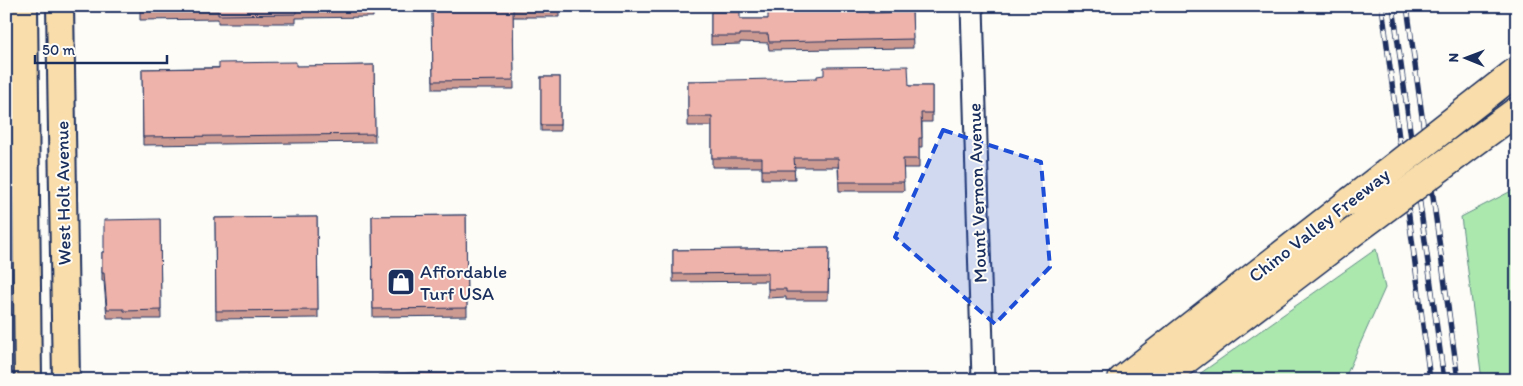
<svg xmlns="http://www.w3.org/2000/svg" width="1523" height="386" viewBox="0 0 1523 386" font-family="Itim,sans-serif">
	<rect width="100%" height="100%" fill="#fdfcf7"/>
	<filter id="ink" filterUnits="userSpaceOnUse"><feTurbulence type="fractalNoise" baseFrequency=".02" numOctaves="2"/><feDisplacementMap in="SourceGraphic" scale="10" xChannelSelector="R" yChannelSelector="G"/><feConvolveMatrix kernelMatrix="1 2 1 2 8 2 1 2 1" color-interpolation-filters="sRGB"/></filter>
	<g filter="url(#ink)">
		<g fill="#abe8ae" stroke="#638c86">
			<polygon points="1517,188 1517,380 1482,380 1461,217"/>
			<polygon points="1376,249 1385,288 1344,380 1191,380"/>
		</g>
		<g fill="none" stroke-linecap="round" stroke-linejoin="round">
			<defs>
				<polyline id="minor" points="972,6 983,380"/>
				<g id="major">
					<polyline points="24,6 28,380"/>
					<polyline points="60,6 66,380"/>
				</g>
				<g id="highway">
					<polyline points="1480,100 1517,71"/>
					<polyline points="1480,138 1517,111"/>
					<polyline points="1122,380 1351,201"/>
					<polyline points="1159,380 1349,235"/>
				</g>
			</defs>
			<use href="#minor" stroke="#1b2f5e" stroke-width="25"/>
			<use href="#major" stroke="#1b2f5e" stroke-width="30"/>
			<use href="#highway" stroke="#1b2f5e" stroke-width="31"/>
			<use href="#minor" stroke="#fdfcf7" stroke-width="21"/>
			<use href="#major" stroke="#f9deab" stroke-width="26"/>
			<use href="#highway" stroke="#f9deab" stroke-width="28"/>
			<defs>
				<g id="rail">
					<polyline points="1382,6 1430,380"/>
					<polyline points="1393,6 1444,380"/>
					<polyline points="1407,6 1458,380"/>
				</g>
			</defs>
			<use href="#rail" stroke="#1b2f5e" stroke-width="5.5"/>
			<use href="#rail" stroke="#fdfcf7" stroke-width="4" stroke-dasharray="11" stroke-linecap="butt"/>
			<defs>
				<g id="highway-bridge">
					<polyline points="1351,201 1480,100"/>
					<polyline points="1349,235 1480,138"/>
				</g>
			</defs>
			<use href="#highway-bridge" stroke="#1b2f5e" stroke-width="31" stroke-linecap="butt"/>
			<use href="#highway-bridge" stroke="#f9deab" stroke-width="28"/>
		</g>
		<g fill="#cd9a92" stroke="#1b2f5e">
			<polygon points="140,6 373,6 373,17 296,18 296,23 218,23 218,19 140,20"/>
			<polygon points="432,6 559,6 559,17 513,17 514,89 433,89"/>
			<polygon points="711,12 740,19 768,19 869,13 912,12 913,48 769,50 768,43 740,42 740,44 711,45"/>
			<polygon points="374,65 375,142 143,145 142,69"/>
			<rect x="541" y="77" width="19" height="54"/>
			<polygon points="688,81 909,86 932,86 932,122 922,122 922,147 919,147 919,168 903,168 904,191 839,191 838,167 794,167 795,179 762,179 762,167 712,167 712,126 688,126"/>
			<polygon points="466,215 467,316 373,317 372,216"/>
			<polygon points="317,217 318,318 216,319 215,218"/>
			<polygon points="160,219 161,319 124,319 124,318 107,318 104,281 102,281 102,252 104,252"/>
			<polygon points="829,248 828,300 786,300 786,297 768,298 768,281 673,282 673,250"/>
		</g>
		<g fill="#eeb3aa" stroke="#1b2f5e">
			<polygon points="140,6 373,6 373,9 296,9 296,14 218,15 218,11 140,11"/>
			<polygon points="432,6 559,6 559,8 513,9 514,80 433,81"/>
			<polygon points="768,6 869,6 869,13 912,12 913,39 769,42 768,34 740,34 740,36 711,36 711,12 740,12 740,19 768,19"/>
			<polygon points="296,62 296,66 374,65 375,134 143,137 142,69 219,68 219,63"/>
			<polygon points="908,66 909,86 932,86 932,113 921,113 922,138 919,138 919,159 903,159 904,182 839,182 838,158 794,158 795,170 762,170 762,158 712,158 712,117 688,117 688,81 817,78 817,76 824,75 824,67"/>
			<rect x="541" y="77" width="19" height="48"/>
			<polygon points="466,215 467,308 373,309 372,216"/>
			<polygon points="317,217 318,310 216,311 215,218"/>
			<polygon points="160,219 161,310 124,311 124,309 107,309 104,273 102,273 102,252 104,252 104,220"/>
			<polygon points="829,248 828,292 786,292 786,289 768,289 768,273 673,274 673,250"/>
			<polygon points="413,373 468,374 468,380 379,380 378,375"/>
			<polygon points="287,374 308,374 308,376 324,376 324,380 217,380 217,377 234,377 234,375 287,376"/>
			<polygon points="162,378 162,380 120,380"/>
		</g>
	</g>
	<path fill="#1d4ed8" fill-opacity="0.2" stroke="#1d4ed8" stroke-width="4" stroke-dasharray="10 6" stroke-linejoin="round" d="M943,130L1041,162L1050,267L995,324L895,237Z"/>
	<defs>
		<symbol id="shop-square" viewBox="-11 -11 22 22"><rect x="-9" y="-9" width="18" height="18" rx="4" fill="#1b2f5e" stroke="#fdfcf7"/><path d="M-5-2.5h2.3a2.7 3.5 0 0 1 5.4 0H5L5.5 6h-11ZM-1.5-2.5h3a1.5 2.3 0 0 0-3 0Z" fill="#fff"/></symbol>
	</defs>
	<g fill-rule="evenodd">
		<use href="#shop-square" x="385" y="266" width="32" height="32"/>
	</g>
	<g text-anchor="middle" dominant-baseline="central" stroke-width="4" stroke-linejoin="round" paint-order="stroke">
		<g font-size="19" fill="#1b2f5e" stroke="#fdfcf7">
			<text transform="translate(63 193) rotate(-91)">West Holt Avenue</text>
			<text transform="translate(977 193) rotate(-92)">Mount Vernon Avenue</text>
			<text transform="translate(1319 225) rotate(-38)">Chino Valley Freeway</text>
		</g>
		<g font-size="19" fill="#1b2f5e" stroke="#fdfcf7" text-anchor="start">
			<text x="420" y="271">Affordable<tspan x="420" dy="22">Turf USA</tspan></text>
		</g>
	</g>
	<rect width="1523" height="386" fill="none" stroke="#fdfcf7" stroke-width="25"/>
	<rect x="12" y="12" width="1498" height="361" fill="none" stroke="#1b2f5e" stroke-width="2" filter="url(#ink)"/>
	<g transform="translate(1466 58) rotate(271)" stroke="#fdfcf7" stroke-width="4" paint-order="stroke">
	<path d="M0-4L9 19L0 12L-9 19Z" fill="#1b2f5e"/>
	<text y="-8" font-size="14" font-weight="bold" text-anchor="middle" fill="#1b2f5e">N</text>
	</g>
	<path d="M35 55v8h132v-8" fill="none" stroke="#1b2f5e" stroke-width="2.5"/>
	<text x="42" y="55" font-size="15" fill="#1b2f5e" stroke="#fdfcf7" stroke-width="4" paint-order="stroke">50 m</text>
</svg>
